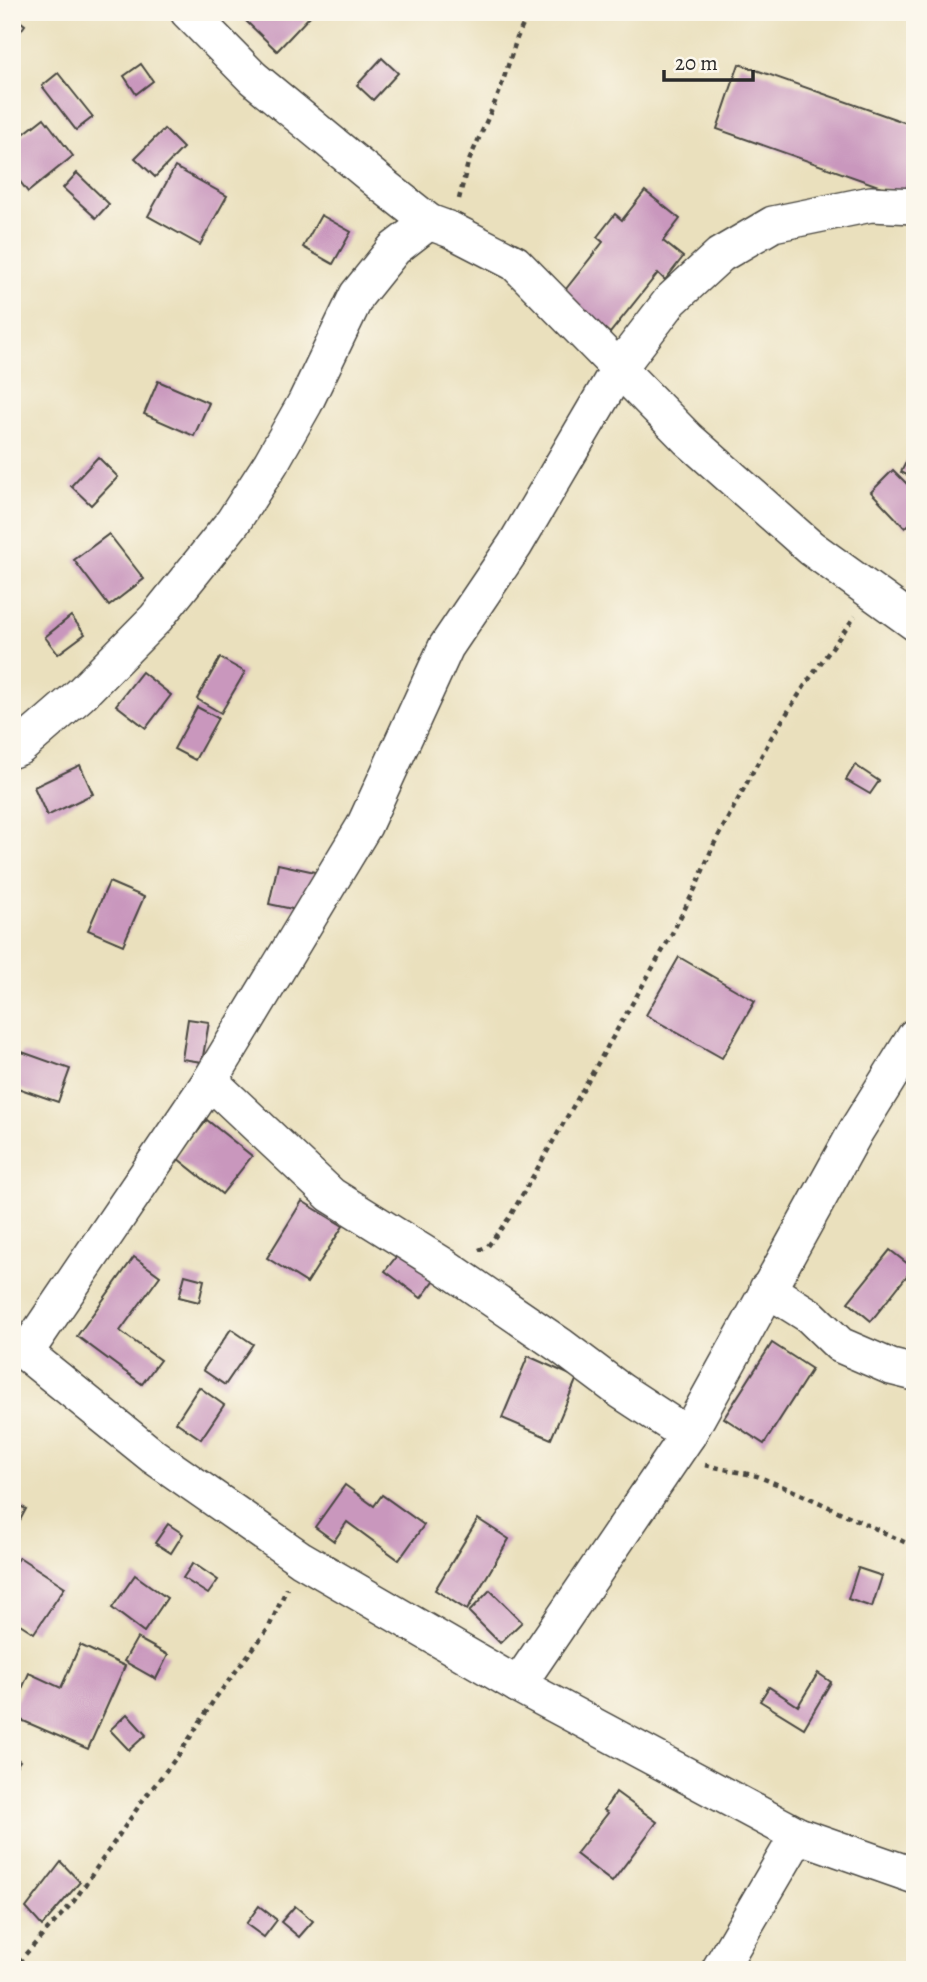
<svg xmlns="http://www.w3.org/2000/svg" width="927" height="1982" viewBox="0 0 927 1982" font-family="Alegreya,serif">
	<rect width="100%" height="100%" fill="#fbf7ec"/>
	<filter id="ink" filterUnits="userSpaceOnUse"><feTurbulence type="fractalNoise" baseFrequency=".0143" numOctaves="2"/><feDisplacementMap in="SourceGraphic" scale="14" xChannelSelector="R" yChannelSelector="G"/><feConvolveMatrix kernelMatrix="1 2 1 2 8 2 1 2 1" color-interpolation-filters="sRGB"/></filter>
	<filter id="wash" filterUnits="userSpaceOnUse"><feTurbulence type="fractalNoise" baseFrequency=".00686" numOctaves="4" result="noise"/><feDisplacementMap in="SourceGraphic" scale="28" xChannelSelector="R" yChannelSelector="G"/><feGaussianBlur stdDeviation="1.57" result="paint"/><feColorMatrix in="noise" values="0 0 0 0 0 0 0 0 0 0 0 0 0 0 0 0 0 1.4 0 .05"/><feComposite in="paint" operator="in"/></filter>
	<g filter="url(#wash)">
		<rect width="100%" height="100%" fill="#eae0bd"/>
		<g id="blocks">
			<g fill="#c997bd">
				<polygon points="213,12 234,12 221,23"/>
				<polygon points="253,12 310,12 312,14 277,51 245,20"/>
				<polygon points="12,15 25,25 12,43"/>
				<polygon points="382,58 398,73 373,100 357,85"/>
				<polygon points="141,64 153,81 136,94 124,76"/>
				<polygon points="739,64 915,126 915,164 904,195 717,129"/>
				<polygon points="58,73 93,117 76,130 42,86"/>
				<polygon points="44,118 73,156 28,192 12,171 12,143"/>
				<polygon points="164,129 183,148 155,177 135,158"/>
				<polygon points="175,167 227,196 200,245 148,216"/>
				<polygon points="77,173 109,204 96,218 63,188"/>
				<polygon points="645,191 680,219 663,241 683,257 665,280 658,273 610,333 562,294 603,242 597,237 615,214 622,220"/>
				<polygon points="321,215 351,232 333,264 303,247"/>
				<polygon points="158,381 209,403 194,436 144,414"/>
				<polygon points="915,445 915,479 901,472"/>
				<polygon points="98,457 118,477 91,505 71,486"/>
				<polygon points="893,470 915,492 915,519 905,528 871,492"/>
				<polygon points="109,534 144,579 109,606 74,560"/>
				<polygon points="71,616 85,634 58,654 45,637"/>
				<polygon points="220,658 245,672 221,713 197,699"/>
				<polygon points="142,672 171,695 146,728 116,705"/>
				<polygon points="197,707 218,718 195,760 174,749"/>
				<polygon points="80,765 93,794 47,816 34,787"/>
				<polygon points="855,765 879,781 870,794 846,780"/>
				<polygon points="278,864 315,872 306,912 269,904"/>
				<polygon points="109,882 144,897 123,945 88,930"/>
				<polygon points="679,957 755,1001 722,1058 646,1015"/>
				<polygon points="188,1019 209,1022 202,1062 182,1059"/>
				<polygon points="22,1052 70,1069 58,1102 12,1086"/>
				<polygon points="207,1120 252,1156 222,1194 177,1158"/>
				<polygon points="302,1201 343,1226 307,1283 267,1258"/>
				<polygon points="418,1229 453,1256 421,1298 385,1271"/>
				<polygon points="890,1250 913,1268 871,1321 848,1302"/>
				<polygon points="134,1257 160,1276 120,1331 160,1360 142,1384 77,1336"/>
				<polygon points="185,1275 204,1280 199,1302 179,1297"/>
				<polygon points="231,1329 253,1344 225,1385 203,1370"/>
				<polygon points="772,1343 812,1369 764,1444 724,1418"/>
				<polygon points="528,1356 577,1378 551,1439 502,1418"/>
				<polygon points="199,1387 224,1405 201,1439 176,1422"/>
				<polygon points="345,1485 374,1506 382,1495 424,1525 399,1560 347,1522 334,1541 315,1527"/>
				<polygon points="12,1502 26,1509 12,1535"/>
				<polygon points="478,1519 509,1539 467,1610 435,1590"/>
				<polygon points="168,1524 183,1534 171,1553 155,1543"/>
				<polygon points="19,1557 65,1587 34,1633 12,1619 12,1567"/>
				<polygon points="193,1563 218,1580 208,1594 183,1578"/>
				<polygon points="858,1568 882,1576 872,1607 848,1599"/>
				<polygon points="135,1575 167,1598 144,1632 112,1608"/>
				<polygon points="490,1590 522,1622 500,1643 469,1612"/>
				<polygon points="137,1638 168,1655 156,1679 124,1661"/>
				<polygon points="80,1645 125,1666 88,1749 12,1716 12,1711 29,1673 61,1688"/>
				<polygon points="818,1673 831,1682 804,1728 760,1701 769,1687 798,1706"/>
				<polygon points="127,1714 146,1735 129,1750 110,1730"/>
				<polygon points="12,1755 20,1761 12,1772"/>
				<polygon points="616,1792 657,1822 612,1882 576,1854 608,1813 604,1810"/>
				<polygon points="61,1862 80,1882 42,1926 26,1908"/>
				<polygon points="259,1906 277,1920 264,1937 246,1924"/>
				<polygon points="295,1906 313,1921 299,1937 281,1922"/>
			</g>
		</g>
	</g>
	<g filter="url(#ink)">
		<use href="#blocks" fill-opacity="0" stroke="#484641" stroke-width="2"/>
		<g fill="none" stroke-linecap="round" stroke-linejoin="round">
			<defs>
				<g id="street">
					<polyline points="188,12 253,78 386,188 429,222 451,230 515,263 688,439 811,548 915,623"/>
					<polyline points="12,750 20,747 80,695 156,618 233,522 271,463 305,403 357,295 394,249 429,222"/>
					<polyline points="210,1081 331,1195 443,1265 561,1346 621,1391 688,1435"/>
					<polyline points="767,1289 810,1316 840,1345 891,1367 915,1373"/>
					<polyline points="12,1342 153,1456 301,1559 518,1685 798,1835 915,1876"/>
					<polyline points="26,1352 210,1081 364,826 446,647 515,545 619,368 671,300 720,255 773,224 871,204 915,206"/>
					<polyline points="518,1685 688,1435 856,1131 915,1036"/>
					<polyline points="719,1970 798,1835"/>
				</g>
			</defs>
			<use href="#street" stroke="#484641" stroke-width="38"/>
			<g stroke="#484641" stroke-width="4.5" stroke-dasharray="5 5" stroke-linecap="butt">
				<polyline points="459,199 468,163 499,93 517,38 529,12"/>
				<polyline points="479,1250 488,1246 509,1218 667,943 696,887 713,846 771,738 807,682 855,616"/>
				<polyline points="705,1465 757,1476 801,1494 915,1547"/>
				<polyline points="12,1969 74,1901 143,1800 180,1753 214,1700 268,1629 287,1588"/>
			</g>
			<use href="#street" stroke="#fff" stroke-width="35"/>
		</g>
	</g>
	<rect width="927" height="1982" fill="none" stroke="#fbf7ec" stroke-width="42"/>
	<path d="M664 70v10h89v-10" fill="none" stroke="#2b2b2b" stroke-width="3.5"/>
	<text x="675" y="70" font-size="21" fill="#2b2b2b" stroke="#fbf7ec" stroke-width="5" paint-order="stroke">20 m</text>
</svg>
